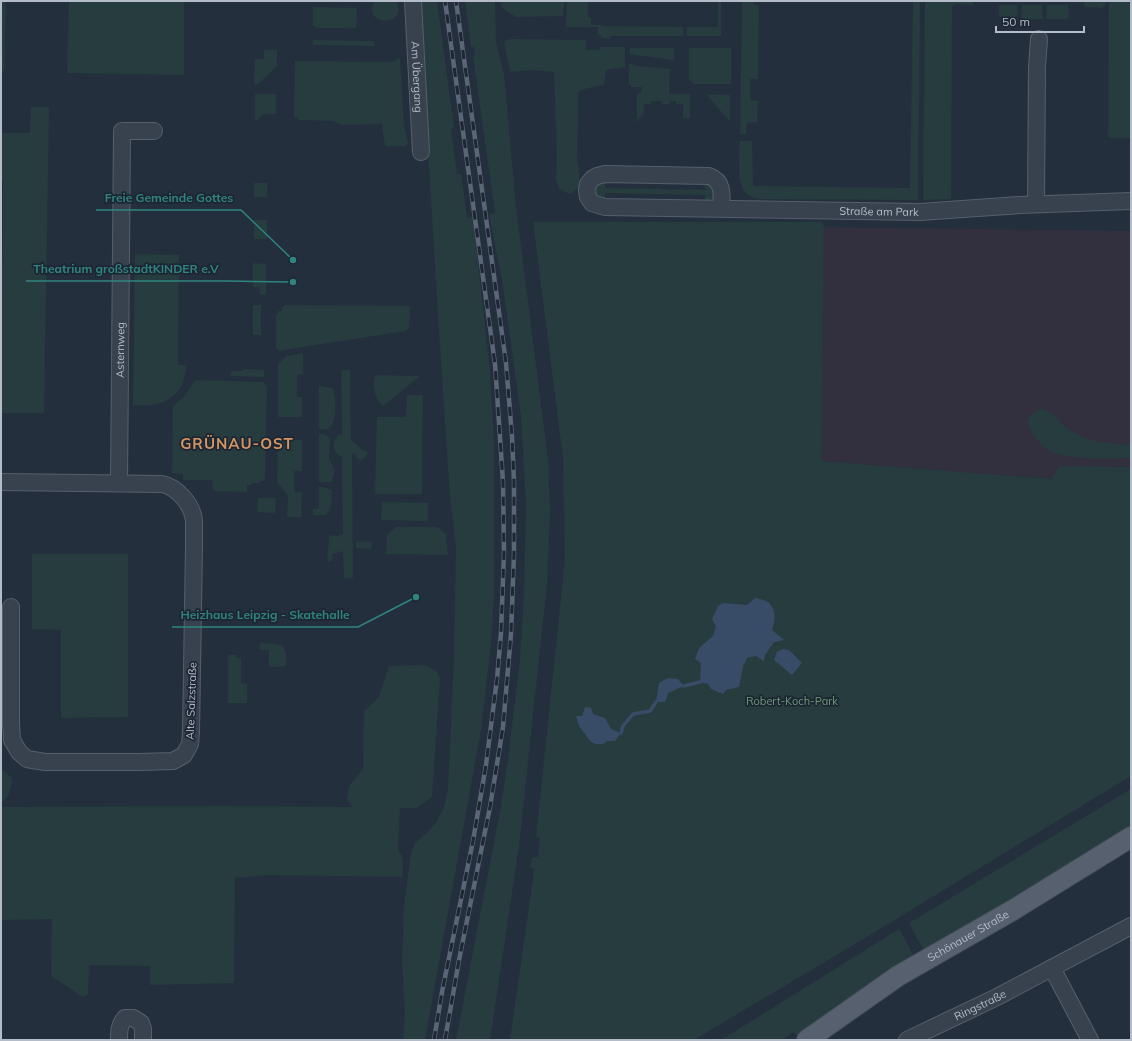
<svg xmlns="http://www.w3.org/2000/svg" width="1132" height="1041" viewBox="0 0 1132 1041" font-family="Mulish,sans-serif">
	<rect width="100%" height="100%" fill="#242f3e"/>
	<polygon fill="#32303f" points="824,227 1131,231 1131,467 1060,466 1051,479 820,461"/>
	<g fill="#263c3f">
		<polygon points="1,1 6,1 4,71 1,71"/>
		<polygon points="69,1 184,1 184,75 67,73"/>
		<path d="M375,1H396C410,27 360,27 375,1Z"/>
		<polygon points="419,1 437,1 454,128 451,129 457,174 461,174 467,218 473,217 490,371 494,441 494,595 491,645 481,730 425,1040 403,1040 405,1013 402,961 404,907 411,853 415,843 428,832 437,821 444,807 448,790 454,657 456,546 450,497 439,331"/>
		<polygon points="465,1 495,1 496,42 504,74 516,207 548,460 550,511 547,584 519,846 490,1040 456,1040 501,806 508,759 520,659 524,593 526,505 521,416 502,280 489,214 495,213 473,56 475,55 474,47 471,47"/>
		<polygon points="501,1 564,1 563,16 516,17 502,8"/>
		<polygon points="567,1 588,1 588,17 591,18 591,25 602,25 602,26 683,27 683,36 610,36 610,39 601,38 601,35 598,35 598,27 566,27"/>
		<polygon points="718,1 721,1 721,36 687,36 687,27 718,27"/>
		<polygon points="742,1 754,1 754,5 759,5 758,79 750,79 750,100 758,101 757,122 747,123 746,134 740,134"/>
		<path d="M913,1H920L918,200L759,199C732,195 740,160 740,141H752L753,186L910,188Z"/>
		<polygon points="925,1 973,1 973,5 956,4 952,6 951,199 923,200"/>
		<polygon points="1084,1 1105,1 1105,6 1103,6 1103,8 1085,7 1085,6 1084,5"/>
		<polygon points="1109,1 1131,1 1131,138 1110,138 1108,136"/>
		<polygon points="999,5 1017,5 1018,15 1016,15 1016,17 999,17"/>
		<polygon points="1022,5 1042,5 1043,19 1021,19"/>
		<polygon points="1047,5 1068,5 1069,17 1067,19 1046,19"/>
		<polygon points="313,7 357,8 356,27 355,29 350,27 350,28 316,28 316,26 313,26"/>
		<polygon points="511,39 586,40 586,50 600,50 600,47 625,47 625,67 606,70 604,85 588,88 579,91 578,93 577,162 579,168 579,187 572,193 569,194 559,188 556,179 557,154 554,72 532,70 510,72 504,41"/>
		<polygon points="313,40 374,41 374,46 313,45"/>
		<polygon points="630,48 674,48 674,60 629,54"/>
		<polygon points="689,48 731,48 731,84 693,84 693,82 689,79"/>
		<polygon points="264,50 277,50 277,66 258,84 254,84 255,59 264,59"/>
		<polygon points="400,58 404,126 408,143 406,146 385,146 382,124 343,125 333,121 298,120 298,117 294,117 295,61 392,62"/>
		<polygon points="629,63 637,66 670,69 669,94 690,94 690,118 683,118 683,104 676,104 676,101 670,101 670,104 662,104 662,101 651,101 651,104 644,104 644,113 639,118 637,124 637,94 640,94 640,92 642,92 642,87 631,87 631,85 629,85"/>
		<polygon points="255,94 276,94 276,114 263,114 258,120 255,120"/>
		<polygon points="706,94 730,95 730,122"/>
		<polygon points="31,107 49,107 44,413 1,413 3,181 1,181 1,123 2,123 2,133 30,133"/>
		<path d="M605,180V188L705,190V182L713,185C714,194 716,200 705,202V195L605,193V201L596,199L594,186Z"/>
		<rect x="254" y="183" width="13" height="14"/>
		<rect x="254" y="220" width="13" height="19"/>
		<polygon points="533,222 822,222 824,227 821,461 1051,479 1060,466 1131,467 1131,776 875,932 694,1040 510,1040 533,878 534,869 530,868 532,857 538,857 540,838 536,837 565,559 563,458"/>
		<path d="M135,254L179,255L178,365H186C185,397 163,408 133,405Z"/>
		<polygon points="253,263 266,264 266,295 260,294 260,287 253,287"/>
		<rect x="253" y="305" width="8" height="30"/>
		<polygon points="284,305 408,306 410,307 409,328 405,331 278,351 278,349 276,348 276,314 278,313 278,311 282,311 282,307 284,307"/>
		<polygon points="303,353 303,374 297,375 297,397 302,397 302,417 278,417 278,364 287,356"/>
		<polygon points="243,369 264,370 264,377 231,376 231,371 243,371"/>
		<path d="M341,370H350L351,441L354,442L361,449L367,451L368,454L361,460L357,459L356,455L352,453L353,578H344L343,551L333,554L332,560L328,562C326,552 330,544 329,535L337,536L343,534L342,457C332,450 331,444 339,434L342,435Z"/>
		<path d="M375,375L415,376L417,375L419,377L383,406C374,396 372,387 375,375Z"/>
		<polygon points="195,380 264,382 265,385 267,385 265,479 263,479 263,481 259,481 259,483 251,483 251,485 247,485 247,492 213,491 212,480 183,480 183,474 172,473 173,406 184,397"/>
		<path d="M319,386L332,388C337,393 337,424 329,428C326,430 322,429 319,429Z"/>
		<polygon points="407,395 423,395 422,494 375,494 377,417 406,417"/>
		<path d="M1040,409C1052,410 1055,418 1063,425C1066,428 1070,430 1073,432C1091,443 1111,444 1131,445V458C1110,458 1067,461 1049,450C1044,447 1040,443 1036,438C1033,434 1029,430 1028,425C1027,417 1034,412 1040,409Z"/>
		<polygon points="319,434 324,434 330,438 329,458 335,470 331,482 319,482"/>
		<polygon points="278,440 302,440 302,471 294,471 294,492 302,492 301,517 287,517 288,496 277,482"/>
		<path d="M319,487H324L331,490C333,499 332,508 326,515H313V509H319Z"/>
		<polygon points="258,498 276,498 275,513 257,512"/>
		<polygon points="382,502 428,503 428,521 381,520"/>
		<polygon points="396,527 437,527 446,534 448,555 386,554 387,535"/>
		<polygon points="356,541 372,542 371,549 356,548"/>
		<polygon points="32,554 128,554 128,717 61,718 61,630 32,629"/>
		<path d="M260,643L274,644L283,646C286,652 288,660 285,666L269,667V650H259Z"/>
		<polygon points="229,655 236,655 236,658 241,658 241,683 247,684 247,703 228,703 228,657"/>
		<path d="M425,665L436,671L440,677L432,797L417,808H400L398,850C405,858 403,867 402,877L269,875L235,878L234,983L150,985V966L89,965L88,994L83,997L51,976L52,919L1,920V807L225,806L353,807L347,800L349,786L363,769L364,711L379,697L389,666Z"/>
		<path d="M1,769L10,776L12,779C11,789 10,797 1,802Z"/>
		<polygon points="1131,789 1131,826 1014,898 924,949 921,946 909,923"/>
		<polygon points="899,929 913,954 796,1035 793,1032 782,1040 721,1040"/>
	</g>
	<g fill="#394c67">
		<path d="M755,598C759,599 765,600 768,602C777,611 775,620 772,630L784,640L774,642L765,655L764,661L756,656L747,658L743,667L739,687L726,690L723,694L711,689L708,684L700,682L701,663L695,659L699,648L713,636L716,626L712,619L718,606L723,603L747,605Z"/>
		<polygon points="783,649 789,650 802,663 792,675 774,660 777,652"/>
		<polygon points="668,678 678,679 684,686 668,693 665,702 656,702 659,683"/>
		<path d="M585,707L591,708L593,714L605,718L611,729L621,733L615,741H607L603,744C592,745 591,742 585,734C579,726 579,727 576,716H582Z"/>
	</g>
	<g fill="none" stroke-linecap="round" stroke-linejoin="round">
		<g stroke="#394c67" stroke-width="3.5">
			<polyline points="684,686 700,682"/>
			<polyline points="621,733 623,726 633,714 650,711 656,702"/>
		</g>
		<defs>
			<g id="minor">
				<path id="s1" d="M413,1L421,152"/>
				<polyline points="1036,204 1037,67 1039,39"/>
				<path id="s2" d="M721,209C722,196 724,181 709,176L605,174L597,176L592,179L588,184L587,190L588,197L592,203L605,207L920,212L1020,205L1131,201"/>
				<path d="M1,482L162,484C177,487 192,504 194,520C194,529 194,537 194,546L191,732L190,744L184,755L173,761L138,762H45L27,759L19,752L12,740L11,724V607"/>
				<path id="s3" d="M119,483L122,131H154"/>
				<polyline points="1052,968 1090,1040"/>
				<path d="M119,1040C119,1031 119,1025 125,1018H133L141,1023L143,1029V1040"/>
				<path id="s4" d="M907,1040L997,997L1131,926"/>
			</g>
			<g id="major">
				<path id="s5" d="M807,1040L898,976L1013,910L1131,837"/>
			</g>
		</defs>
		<use href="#minor" stroke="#565f6c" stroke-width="18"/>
		<use href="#major" stroke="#414a57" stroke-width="22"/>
		<use href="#minor" stroke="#38414e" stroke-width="16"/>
		<use href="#major" stroke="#56606e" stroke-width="20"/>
		<defs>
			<g id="rail">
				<polyline points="434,1040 442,992 473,841 486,765 497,679 501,633 504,553 503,482 495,364 445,1"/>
				<polyline points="445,1040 459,960 490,807 503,727 511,634 514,554 514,482 512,436 506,363 456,1"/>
			</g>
		</defs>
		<use href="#rail" stroke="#5a6575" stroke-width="4.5"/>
		<use href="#rail" stroke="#1d2633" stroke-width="3" stroke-dasharray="9" stroke-linecap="butt"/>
	</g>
	<g text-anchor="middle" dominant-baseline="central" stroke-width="3.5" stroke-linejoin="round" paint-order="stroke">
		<g font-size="11" fill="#b4bcc9" stroke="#1d2633">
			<text stroke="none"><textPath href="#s1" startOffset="76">Am Übergang</textPath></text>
			<text stroke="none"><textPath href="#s2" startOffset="471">Straße am Park</textPath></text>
			<text stroke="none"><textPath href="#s3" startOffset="133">Asternweg</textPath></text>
			<text transform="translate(191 701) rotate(-88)">Alte Salzstraße</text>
			<text stroke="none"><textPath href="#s5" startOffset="192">Schönauer Straße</textPath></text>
			<text stroke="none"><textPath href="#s4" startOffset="81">Ringstraße</textPath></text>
		</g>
		<g font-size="11" fill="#6b9a76" stroke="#1d2633">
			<text x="792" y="701">Robert-Koch-Park</text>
		</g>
		<g font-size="15" font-weight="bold" letter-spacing="1" fill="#d59563" stroke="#1d2633">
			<text x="237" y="443">GRÜNAU-OST</text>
		</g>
	</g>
	<path fill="none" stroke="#308480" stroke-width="1.5" d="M293 260L241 210H96M293 282L227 281H26M416 597L358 627H172"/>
	<g fill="#308480" stroke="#1d2633" stroke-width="1.5">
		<circle cx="293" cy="260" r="4"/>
		<circle cx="293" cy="282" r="4"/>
		<circle cx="416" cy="597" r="4"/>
	</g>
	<g font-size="12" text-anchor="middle" font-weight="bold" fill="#308480" stroke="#1d2633" stroke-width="3.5" stroke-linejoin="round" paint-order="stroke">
		<text x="169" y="202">Freie Gemeinde Gottes</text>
		<text x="126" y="273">Theatrium großstadtKINDER e.V</text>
		<text x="265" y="619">Heizhaus Leipzig - Skatehalle</text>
	</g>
	<rect width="1132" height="1041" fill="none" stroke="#b4bcc9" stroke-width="4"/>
	<path d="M996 26v6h88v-6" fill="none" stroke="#b4bcc9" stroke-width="2"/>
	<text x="1002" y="26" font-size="12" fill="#b4bcc9" stroke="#1d2633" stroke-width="3" paint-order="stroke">50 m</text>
</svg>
